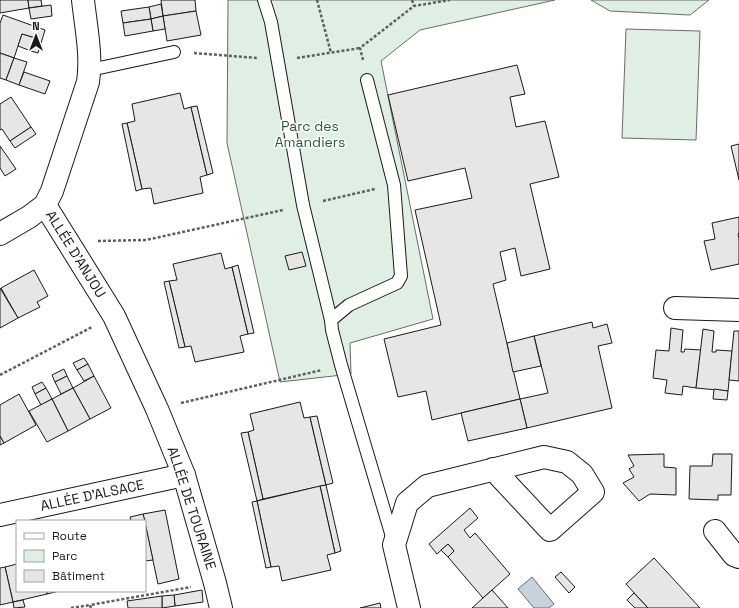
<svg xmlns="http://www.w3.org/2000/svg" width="739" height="608" viewBox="0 0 739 608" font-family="'Space Grotesk',sans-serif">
	<rect width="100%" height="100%" fill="#fff"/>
	<g fill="#e0efe3" stroke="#6a6a6a">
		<polygon points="228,0 555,0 420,30 381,61 433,319 350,343 351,374 280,382 227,143"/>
		<polygon points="591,0 709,0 690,15 610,11"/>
		<polygon points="626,29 700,31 696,140 622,138"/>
	</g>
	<polygon fill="#c6d2dc" stroke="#6a6a6a" points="532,577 554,604 549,608 534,608 518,589"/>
	<g fill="#e6e6e6" stroke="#1a1a1a">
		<polygon points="0,0 28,0 29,8 0,13"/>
		<polygon points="28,0 41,0 42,6 29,8"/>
		<polygon points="161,0 195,0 196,11 163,16"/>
		<polygon points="161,4 163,16 151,19 149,7"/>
		<polygon points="51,5 52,16 31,19 29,8"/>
		<polygon points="149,7 151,19 123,23 121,11"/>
		<polygon points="196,11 201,35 167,41 163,16"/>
		<polygon points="3,15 45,30 38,53 31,51 35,38 22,34 14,58 0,53 0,23"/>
		<polygon points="163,16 165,29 153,31 151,19"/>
		<polygon points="151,19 153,31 125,36 123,23"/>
		<polygon points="22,34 35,38 31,51 18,46"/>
		<polygon points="0,53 14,58 6,80 0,78"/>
		<polygon points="14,58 27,62 19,85 6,80"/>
		<polygon points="517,65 525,94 510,97 516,127 545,121 559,177 530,184 550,269 521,276 515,248 500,252 506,280 493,284 520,399 432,420 426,391 398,397 384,339 441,325 415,210 472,198 465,168 408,181 388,95"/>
		<polygon points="24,72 50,81 45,94 19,85"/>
		<polygon points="180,93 184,109 191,107 207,175 200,177 203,193 154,204 151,188 142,189 127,123 135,121 132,104"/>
		<polygon points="11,97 31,127 10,141 2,129 0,130 0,104"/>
		<polygon points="197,106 213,173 207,175 191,107"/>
		<polygon points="127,123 142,189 136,191 122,124"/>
		<polygon points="31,127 36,134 15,148 10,141"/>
		<polygon points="739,144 739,180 731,146"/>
		<polygon points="0,146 16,169 5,176 0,168"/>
		<polygon points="739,217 739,233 738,234 739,239 739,264 711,270 704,241 715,239 712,223"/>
		<polygon points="302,252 306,266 289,270 285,256"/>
		<polygon points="221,253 225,269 232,267 248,334 240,336 244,352 195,362 191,346 185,347 169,281 177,280 173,264"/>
		<polygon points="238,265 254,333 248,334 232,267"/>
		<polygon points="34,270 48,296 37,302 40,307 18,318 1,288"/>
		<polygon points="169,281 185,347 179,348 164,282"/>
		<polygon points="0,288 18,318 0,328"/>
		<polygon points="592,322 593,328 607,324 612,343 598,346 612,408 527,428 520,399 548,393 534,336"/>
		<polygon points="671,328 683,330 681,352 684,352 685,349 701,350 696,388 683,386 682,395 665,393 667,380 653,378 656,350 669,351"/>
		<polygon points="703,329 714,331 712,352 716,352 716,350 732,351 728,391 696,388"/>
		<polygon points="734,331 739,331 739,381 729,380"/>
		<polygon points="534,336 541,366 513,372 507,343"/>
		<polygon points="84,358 88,364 77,370 73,363"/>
		<polygon points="88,364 94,376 84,381 77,370"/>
		<polygon points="64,369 67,376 55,382 52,375"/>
		<polygon points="67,376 73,388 61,394 55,382"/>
		<polygon points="94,376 111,408 90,419 73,388"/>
		<polygon points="42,382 46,388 35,394 32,387"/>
		<polygon points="46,388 52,399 41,405 35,394"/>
		<polygon points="73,388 90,419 68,431 52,399"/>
		<polygon points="714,389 728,391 727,400 713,399"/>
		<polygon points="19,394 36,425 4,443 0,436 0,405"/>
		<polygon points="52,399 68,431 47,442 29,411"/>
		<polygon points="520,399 527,428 468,441 461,413"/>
		<polygon points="300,402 304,418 310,417 326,485 263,499 248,432 254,430 250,414"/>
		<polygon points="317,416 333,483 326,485 310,417"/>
		<polygon points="248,432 263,499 257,501 241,433"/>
		<polygon points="0,436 4,443 0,445"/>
		<polygon points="664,454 664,467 676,468 676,495 650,494 639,501 623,483 634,477 629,469 634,466 628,455"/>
		<polygon points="713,454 732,454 731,495 718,495 718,500 689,499 690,466 712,466"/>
		<polygon points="326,485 341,551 335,553 320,486"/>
		<polygon points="320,486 335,553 327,555 331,570 282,581 279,566 271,567 257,501"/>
		<polygon points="257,501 271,567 266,568 252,502"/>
		<polygon points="470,508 478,518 464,530 470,538 475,533 510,574 483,598 448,557 454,551 448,544 437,554 429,544"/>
		<polygon points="165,510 179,579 158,584 143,514"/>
		<polygon points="143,514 145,521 131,521 130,517"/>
		<polygon points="145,522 153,560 145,561"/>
		<polygon points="448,544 454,551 448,557 441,550"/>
		<polygon points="654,558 700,608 648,608 626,584"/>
		<polygon points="17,564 17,591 47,591 47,594 13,602 5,567"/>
		<polygon points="5,567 13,602 0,605 0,568"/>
		<polygon points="561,572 575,587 569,593 555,577"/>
		<polygon points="202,590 203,602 175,606 174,595"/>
		<polygon points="492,590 508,608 472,608 483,598"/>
		<polygon points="47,591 59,591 47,594"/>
		<polygon points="634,593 648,608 635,608 627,600"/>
		<polygon points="174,595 175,606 162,608 162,596"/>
		<polygon points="162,596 162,608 128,608 127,601"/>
		<polygon points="23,600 25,607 14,608 13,602"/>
		<polygon points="380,603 381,608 360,608"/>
	</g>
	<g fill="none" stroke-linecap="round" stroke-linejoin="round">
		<defs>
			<g id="lane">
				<polyline points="264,0 271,22 303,205 331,320"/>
				<polyline points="90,70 174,52"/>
				<polyline points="367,80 394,185 401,276 397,283 349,305 331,320 332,330 341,365 393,540"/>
			</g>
			<g id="street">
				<path d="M83,0C86,28 92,55 88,82L52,191L45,205L114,316L157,409L184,475L215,583L221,608"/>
				<polyline points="0,234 29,217 45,205"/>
				<polyline points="675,308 739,310"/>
				<polyline points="0,515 184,475"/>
				<polyline points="715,531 734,555 739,557"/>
				<polyline points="409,608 394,545 407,503 427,486 544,457 567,462 582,474 593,492 550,530 493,469"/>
			</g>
		</defs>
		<use href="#lane" stroke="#1a1a1a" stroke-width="14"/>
		<use href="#street" stroke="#1a1a1a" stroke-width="24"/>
		<g stroke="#5f5f5f" stroke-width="2.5" stroke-dasharray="3 2" stroke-linecap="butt">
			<polyline points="317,0 331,53"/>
			<polyline points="412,0 414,6"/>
			<polyline points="194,53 257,58"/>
			<polyline points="297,58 360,48"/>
			<polyline points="363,60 360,48 414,6 450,0"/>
			<polyline points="323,201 375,189"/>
			<polyline points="98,241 146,240 283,210"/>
			<polyline points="0,375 92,327"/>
			<polyline points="181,403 322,370"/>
			<polyline points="71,608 90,605"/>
			<polyline points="91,608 90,605 191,587"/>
		</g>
		<use href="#lane" stroke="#fff" stroke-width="12"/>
		<use href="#street" stroke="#fff" stroke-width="22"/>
	</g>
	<g text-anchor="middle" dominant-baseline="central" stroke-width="3" stroke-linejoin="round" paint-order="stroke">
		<g font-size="14" fill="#2b5a34" stroke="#fff">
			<text x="310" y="126">Parc des<tspan x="310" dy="16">Amandiers</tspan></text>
		</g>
		<g font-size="14" fill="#1a1a1a" stroke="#fff">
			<text transform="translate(76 254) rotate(58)">ALLÉE D'ANJOU</text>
			<text transform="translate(92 495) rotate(-12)">ALLÉE D'ALSACE</text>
			<text transform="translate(192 508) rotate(72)">ALLÉE DE TOURAINE</text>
		</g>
	</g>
	<rect x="16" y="520" width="130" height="72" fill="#ffffff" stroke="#a3a3a3"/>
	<rect x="24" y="533" width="20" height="6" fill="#ffffff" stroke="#a3a3a3"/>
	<text x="52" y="540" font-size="12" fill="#1a1a1a">Route</text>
	<rect x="24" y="550" width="20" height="12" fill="#e0efe3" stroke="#a3a3a3"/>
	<text x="52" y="560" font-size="12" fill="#1a1a1a">Parc</text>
	<rect x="24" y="570" width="20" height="12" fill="#e6e6e6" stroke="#a3a3a3"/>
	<text x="52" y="580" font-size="12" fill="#1a1a1a">Bâtiment</text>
	<g transform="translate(36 36)" stroke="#ffffff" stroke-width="3" paint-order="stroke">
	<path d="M0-3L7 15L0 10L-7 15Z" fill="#1a1a1a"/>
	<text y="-6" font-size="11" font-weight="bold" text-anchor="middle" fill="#1a1a1a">N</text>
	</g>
</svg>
